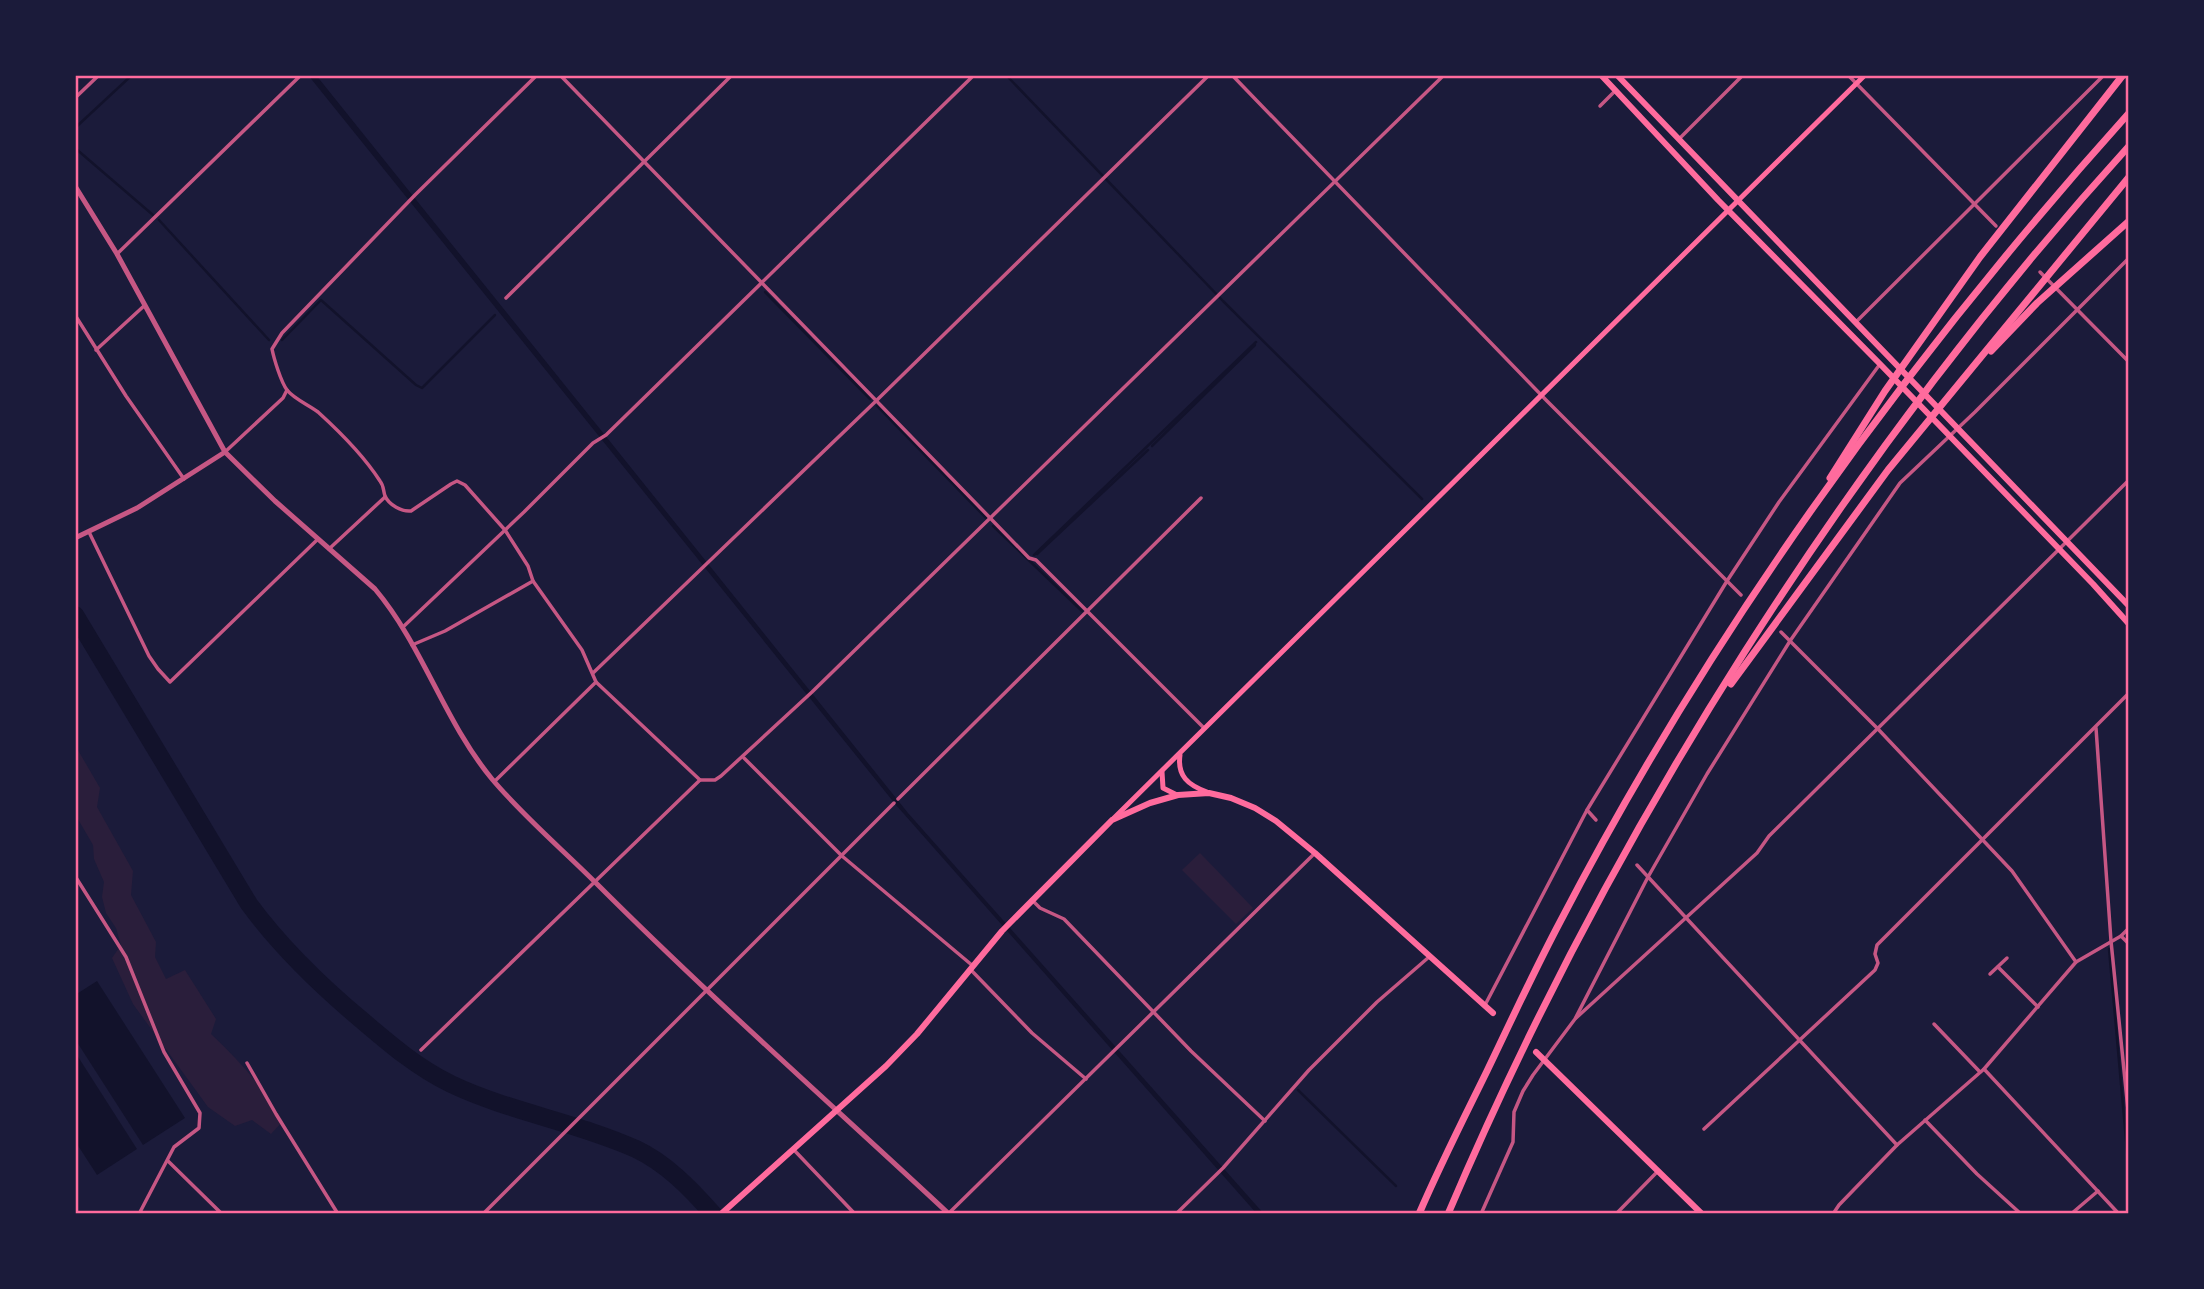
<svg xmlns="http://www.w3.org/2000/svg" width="2204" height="1289" viewBox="0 0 2204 1289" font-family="'IBM Plex Sans',sans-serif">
	<rect width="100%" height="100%" fill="#1b1b3a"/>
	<g fill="#2a1e3b">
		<path d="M75,745L100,788L97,807L133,871L131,895L156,942L155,957L166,979L185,970L216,1019L211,1034C239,1060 264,1088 283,1121L271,1134L252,1120L235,1126L208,1107L133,1004L112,958L121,945L116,928L106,913L102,897L104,882L94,859L93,845L75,814Z"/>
		<polygon points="1200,853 1253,908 1236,924 1182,870"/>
	</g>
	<g fill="#12122b">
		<polygon points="308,75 316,75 908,813 1264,1214 1257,1214 896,805"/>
		<polygon points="97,981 185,1118 143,1145 75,1039 75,995"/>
		<polygon points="75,1052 137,1149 97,1175 75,1141"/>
	</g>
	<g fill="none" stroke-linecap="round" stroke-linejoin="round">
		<g stroke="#12122b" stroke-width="2.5">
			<polyline points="1006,75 1223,301 1422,499"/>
			<polyline points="75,128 132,75"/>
			<polyline points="75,148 153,215"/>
			<polyline points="159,220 269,340"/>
			<polyline points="765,292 870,399"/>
			<polyline points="282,340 321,300 416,385 422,388 495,315"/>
			<polyline points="877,406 986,518"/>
			<polyline points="1152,446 1255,345"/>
			<polyline points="993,526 1082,611"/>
			<polyline points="1037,554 1148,450"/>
			<polyline points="1034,555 1256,342"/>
			<polyline points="2109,949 2129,1173"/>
			<polyline points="1298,1090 1396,1186"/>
		</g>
		<path stroke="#12122b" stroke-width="18" d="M75,615L249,904C282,949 322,987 364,1022C391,1045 418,1068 451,1084C510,1112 576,1122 636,1149C666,1163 691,1189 713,1214"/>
		<g stroke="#c65784" stroke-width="3.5">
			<path d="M537,75L415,195L282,333L272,349C274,359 281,382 287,390C294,399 309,405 318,412C340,432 364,456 380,481C384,486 383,490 385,496C389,505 402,512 411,511L451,484L457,481L465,485L505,530L528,566L533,581L582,650L596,682L700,780"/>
			<polyline points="560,75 1029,558 1036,560 1204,728"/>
			<polyline points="1232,75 1547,401 1741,595"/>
			<polyline points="1848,75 1996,226"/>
			<polyline points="75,98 99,75"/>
			<polyline points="1600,106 1615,91"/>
			<polyline points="1679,139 1743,75"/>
			<polyline points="117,254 301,75"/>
			<polyline points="2040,272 2129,362"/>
			<polyline points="506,298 732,75"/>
			<polyline points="75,315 126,396 184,479"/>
			<polyline points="1856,322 2104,75"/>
			<polyline points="96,350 145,305"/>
			<polyline points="225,452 283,398 287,390"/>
			<polyline points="89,532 149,656 158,669 170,682 318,539"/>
			<polyline points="329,549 385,497"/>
			<polyline points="403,627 524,512 593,443 606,435 974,75"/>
			<polyline points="1781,632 1878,729 2012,871 2076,962"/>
			<polyline points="412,645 445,631 533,581"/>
			<polyline points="593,673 877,400 1209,75"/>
			<polyline points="2096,728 2111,941 2129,1120"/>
			<polyline points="744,758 842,856 973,966"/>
			<polyline points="495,781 596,682"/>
			<polyline points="898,799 1201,498"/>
			<polyline points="1587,810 1596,820"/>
			<polyline points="1637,865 1897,1145"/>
			<polyline points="75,876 126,957 164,1052 200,1113 199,1128 174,1147 139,1214"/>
			<polyline points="1032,900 1040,908 1064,919 1191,1051 1265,1121"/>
			<polyline points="2121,936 2129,944"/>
			<polyline points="1998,967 2038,1007"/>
			<polyline points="971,970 1032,1033 1086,1079"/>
			<polyline points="1990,974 2007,958"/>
			<polyline points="1485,1005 1587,810 1727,581 1779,502 1880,364"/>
			<polyline points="1576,1018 1757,853 1769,836 2129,480"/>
			<polyline points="1934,1024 1980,1072"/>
			<polyline points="421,1050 700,780 715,780 721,776 812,692 1444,75"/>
			<polyline points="247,1063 276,1114 338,1214"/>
			<polyline points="1984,1069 2119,1214"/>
			<polyline points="1925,1120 1977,1174 2021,1214"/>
			<polyline points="1704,1129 1875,970 1878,963 1875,954 1877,945 2129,693"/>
			<polyline points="794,1150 855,1214"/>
			<polyline points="168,1161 222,1214"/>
			<polyline points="483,1214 894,803"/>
			<polyline points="948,1214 1315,853"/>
			<polyline points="1176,1214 1223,1168 1309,1070 1377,1002 1429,957"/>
			<polyline points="1481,1214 1513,1142 1514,1112 1523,1091 1533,1075 1575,1019 1648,877 1707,774 1790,641 1900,483 1975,412 2129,258"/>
			<polyline points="1616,1214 1658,1171"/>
			<polyline points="1833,1214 1839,1205 1897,1145 1984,1069 2076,962 2121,936 2129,928"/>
			<polyline points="2071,1214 2098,1191"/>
		</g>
		<g stroke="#c65784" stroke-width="5">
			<path d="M75,186L117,254L225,452L275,501L375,589C423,646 444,721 492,779C523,816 562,849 597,884C710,997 831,1104 949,1214"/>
			<polyline points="75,538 137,508 225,452"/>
		</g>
		<g stroke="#ff6b9d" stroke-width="5">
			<path d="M1180,755C1177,776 1188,785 1207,792"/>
			<polyline points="1162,772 1163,788 1177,795"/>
			<polyline points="1114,818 1865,75"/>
		</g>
		<g stroke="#ff6b9d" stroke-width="6">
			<polyline points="1601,75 1718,200 1880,364 2093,584 2129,624"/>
			<polyline points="1617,75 2129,606"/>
			<polyline points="1536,1052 1702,1214"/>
			<polyline points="721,1214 886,1066 917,1034 1002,931 1112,820 1150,803 1178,795 1209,793 1231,798 1255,808 1276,821 1315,853 1493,1013"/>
		</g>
		<g stroke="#ff6b9d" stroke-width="7">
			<polyline points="1991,351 2037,303 2129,221"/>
			<polyline points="1830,478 1885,391 1980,257 2123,75"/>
			<polyline points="1731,684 1888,470 2129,177"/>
			<path d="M1419,1214C1440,1165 1464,1118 1487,1071C1511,1021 1534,971 1560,922C1712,629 1909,358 2129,113"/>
			<path d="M1448,1214C1611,831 1849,454 2129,146"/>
		</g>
	</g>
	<rect width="2204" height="1289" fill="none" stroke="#1b1b3a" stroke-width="154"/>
	<rect x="77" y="77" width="2050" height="1135" fill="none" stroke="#ff6b9d" stroke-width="2.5"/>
</svg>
